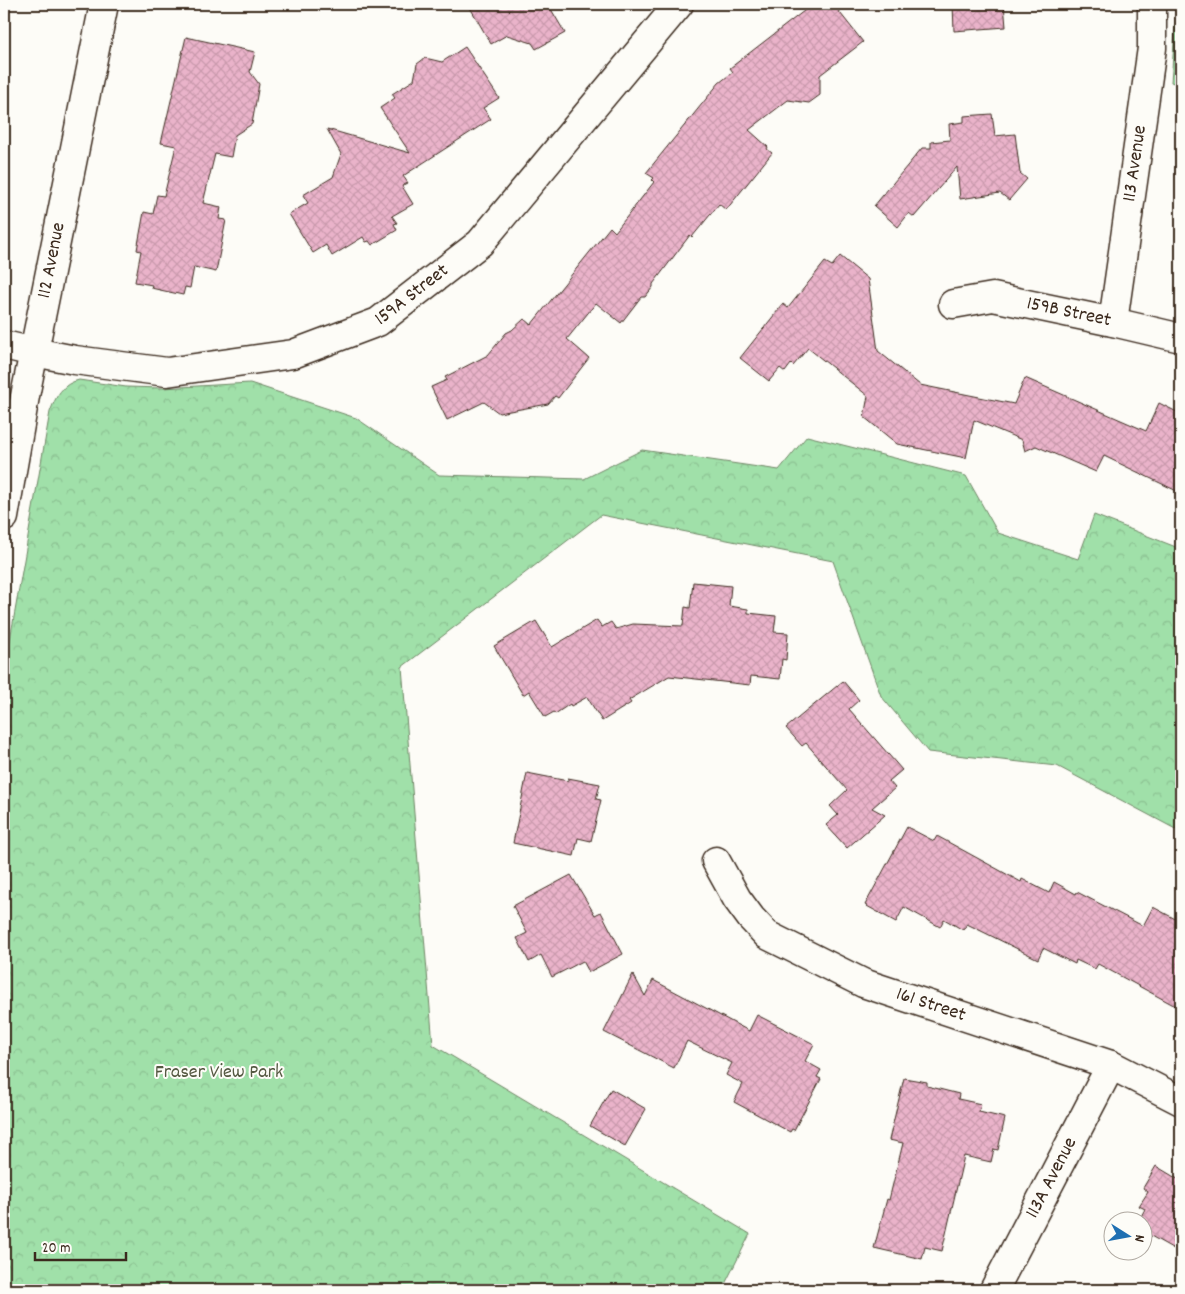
<svg xmlns="http://www.w3.org/2000/svg" width="1185" height="1294" viewBox="0 0 1185 1294" font-family="Dekko,sans-serif">
	<defs>
		<pattern id="forest-crowns" width="20" height="18" patternUnits="userSpaceOnUse" patternTransform="scale(1.25)"><rect width="20" height="18" fill="#a0e0a9"/><path d="M2 6a3 3 0 1 1 6 0M12 15a3 3 0 1 1 6 0" fill="none" stroke="#8bc091"/></pattern>
		<pattern id="building-cross-hatch" width="8" height="8" patternUnits="userSpaceOnUse" patternTransform="scale(1.25)"><rect width="8" height="8" fill="#eab3ca"/><path d="M0 0l8 8M0 8l8-8" fill="none" stroke="#ca9aad"/></pattern>
	</defs>
	<rect width="100%" height="100%" fill="#fdfcf7"/>
	<filter id="ink" filterUnits="userSpaceOnUse"><feTurbulence type="fractalNoise" baseFrequency=".02" numOctaves="2"/><feDisplacementMap in="SourceGraphic" scale="10" xChannelSelector="R" yChannelSelector="G"/><feConvolveMatrix kernelMatrix="1 2 1 2 8 2 1 2 1" color-interpolation-filters="sRGB"/></filter>
	<g filter="url(#ink)">
		<g fill="url(#forest-crowns)" stroke="#6e8564">
			<polygon points="1177,4 1181,4 1181,86 1171,82"/>
			<path d="M79,380L126,387L163,388L250,383L356,418L439,475L584,479L642,450L779,470L807,436L966,476L998,533L1078,559L1094,515L1181,549V832L1057,766L928,752L881,696L833,561L601,515L402,667L433,1045L750,1234L722,1290H4V674L50,412C56,396 62,384 79,380Z"/>
		</g>
		<g fill="url(#building-cross-hatch)" stroke="#3b2a1e">
			<polygon points="468,4 548,4 565,33 536,49 532,43 507,35 491,44"/>
			<polygon points="813,4 833,4 863,42 820,75 820,95 809,103 788,100 749,130 768,147 767,149 772,153 726,210 719,204 692,237 690,235 653,284 653,287 645,297 641,297 621,323 596,303 567,339 589,358 558,398 555,396 548,404 499,413 484,402 447,420 431,387 447,380 445,377 488,355 506,333 512,330 524,319 531,325 610,227 615,232 654,182 652,180 654,178 646,173 719,83 733,72 730,68"/>
			<polygon points="953,4 1004,4 1006,27 954,31"/>
			<polygon points="186,37 255,52 250,72 259,84 252,124 235,135 231,157 215,154 203,203 221,207 219,219 226,220 216,272 194,267 190,288 185,287 183,295 151,288 152,285 135,282 141,251 137,250 144,212 153,214 157,195 164,196 176,146 161,143"/>
			<polygon points="465,47 499,98 483,108 491,119 403,176 408,183 402,186 413,204 392,216 397,223 394,224 397,230 372,245 369,241 366,242 363,237 332,256 326,245 313,253 289,214 308,203 303,195 333,177 341,154 327,129 410,153 380,108 395,98 392,94 414,80 417,64 425,58 442,62"/>
			<polygon points="992,114 995,136 1015,134 1020,173 1027,179 1009,200 1000,193 960,199 957,167 914,217 909,213 898,227 874,206 922,148 931,148 931,142 950,140 949,124 964,122 964,116"/>
			<polygon points="840,256 868,279 878,351 920,385 1014,404 1025,378 1146,431 1159,403 1181,414 1181,493 1104,456 1096,472 1036,446 1025,451 1022,440 974,420 966,458 897,444 864,417 868,396 808,348 793,366 791,364 785,372 780,368 769,381 740,358 783,304 788,308 825,262 832,266"/>
			<polygon points="693,582 731,586 729,606 748,609 748,613 776,616 774,632 788,633 786,660 782,659 780,679 751,676 750,685 669,676 629,700 631,703 602,721 587,697 571,706 570,704 555,714 554,712 545,717 529,691 523,695 494,646 536,621 552,647 597,620 602,627 611,622 616,629 633,624 683,626 685,607 690,608"/>
			<polygon points="843,681 859,700 849,709 902,770 889,781 895,788 872,808 885,815 847,848 826,825 838,815 830,806 847,790 806,743 802,746 786,728"/>
			<polygon points="527,773 568,781 568,778 600,784 596,799 601,800 591,841 578,838 574,856 513,843"/>
			<polygon points="907,827 934,841 937,836 1021,882 1022,879 1049,893 1054,882 1076,894 1077,892 1143,926 1153,907 1181,922 1181,1009 1098,964 1095,969 1076,960 1075,964 1043,948 1038,959 967,924 963,930 944,919 940,927 904,907 896,922 865,905"/>
			<polygon points="571,875 595,915 601,912 623,954 589,972 583,961 552,977 541,955 529,962 517,938 527,933 513,906"/>
			<polygon points="633,974 645,996 653,980 749,1031 757,1015 814,1044 805,1061 821,1070 817,1077 821,1079 794,1130 792,1129 790,1132 734,1102 743,1084 726,1075 732,1063 687,1041 674,1068 604,1032"/>
			<polygon points="904,1078 927,1082 927,1086 959,1094 958,1099 981,1104 979,1112 1005,1118 998,1150 994,1149 991,1162 964,1156 942,1251 925,1247 922,1259 874,1248 887,1199 889,1200 903,1143 889,1140"/>
			<polygon points="611,1089 646,1109 625,1146 590,1126"/>
			<polygon points="1156,1166 1181,1181 1181,1253 1142,1231 1142,1222 1138,1222 1145,1209 1139,1206 1148,1192 1143,1188"/>
		</g>
		<g fill="none" stroke-linecap="round" stroke-linejoin="round">
			<defs>
				<g id="street">
					<path id="s1" d="M953,304L993,297L1113,322L1181,338"/>
					<path id="s2" d="M1113,322L1152,48V4"/>
					<path id="s3" d="M34,352L75,360L167,372L293,354L378,322L480,243L679,4"/>
					<path id="s4" d="M716,861L737,899L751,918L767,935L863,983L1111,1065L1181,1101"/>
					<path id="s5" d="M994,1290L1111,1065"/>
				</g>
				<g id="secondary">
					<polyline points="4,345 34,352"/>
					<path id="s6" d="M4,517L25,396L104,4"/>
				</g>
			</defs>
			<use href="#street" stroke="#3b2a1e" stroke-width="31"/>
			<use href="#secondary" stroke="#3b2a1e" stroke-width="31"/>
			<use href="#street" stroke="#fdfcf7" stroke-width="28"/>
			<use href="#secondary" stroke="#fdfcf7" stroke-width="28"/>
		</g>
	</g>
	<g text-anchor="middle" dominant-baseline="central" stroke-width="4" stroke-linejoin="round" paint-order="stroke">
		<g font-size="20" fill="#3b2a1e" stroke="#fdfcf7">
			<text stroke="none"><textPath href="#s2" startOffset="160">113 Avenue</textPath></text>
			<text stroke="none"><textPath href="#s6" startOffset="261">112 Avenue</textPath></text>
			<text stroke="none"><textPath href="#s3" startOffset="396">159A Street</textPath></text>
			<text stroke="none"><textPath href="#s1" startOffset="118">159B Street</textPath></text>
			<text stroke="none"><textPath href="#s4" startOffset="269">161 Street</textPath></text>
			<text stroke="none"><textPath href="#s5" startOffset="126">113A Avenue</textPath></text>
		</g>
		<g font-size="20" fill="#545841" stroke="#fdfcf7">
			<text x="219" y="1073">Fraser View Park</text>
		</g>
	</g>
	<rect width="1185" height="1294" fill="none" stroke="#fdfcf7" stroke-width="20"/>
	<rect x="10" y="10" width="1165" height="1274" fill="none" stroke="#3b2a1e" stroke-width="2" filter="url(#ink)"/>
	<g transform="translate(1128 1236) rotate(101)"><circle r="24" fill="#fdfcf7" stroke="#afa8a0"/>
	<path d="M0-4L9 19L0 12L-9 19Z" fill="#1f6fb2"/>
	<text y="-8" font-size="14" font-weight="bold" text-anchor="middle" fill="#3b2a1e">N</text>
	</g>
	<path d="M35 1252v8h91v-8" fill="none" stroke="#3b2a1e" stroke-width="2.5"/>
	<text x="42" y="1252" font-size="15" fill="#3b2a1e" stroke="#fdfcf7" stroke-width="4" paint-order="stroke">20 m</text>
</svg>
